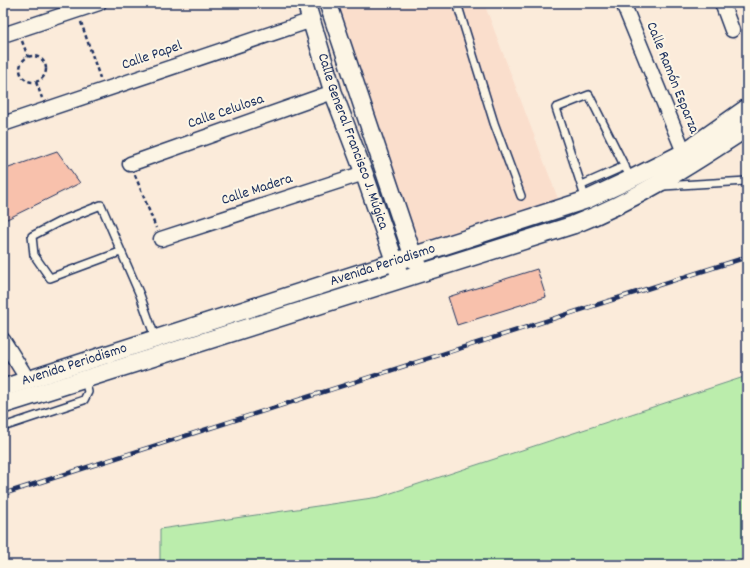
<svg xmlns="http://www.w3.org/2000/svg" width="750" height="568" viewBox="0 0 750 568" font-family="Dekko,sans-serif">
	<rect width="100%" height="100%" fill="#fbebda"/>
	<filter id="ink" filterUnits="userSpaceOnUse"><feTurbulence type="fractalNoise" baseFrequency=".025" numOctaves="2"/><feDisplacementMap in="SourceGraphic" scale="8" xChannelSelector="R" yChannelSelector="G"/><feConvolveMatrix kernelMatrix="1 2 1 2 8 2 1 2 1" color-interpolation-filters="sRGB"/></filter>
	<g filter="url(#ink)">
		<g fill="#fadecc">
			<polygon points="336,3 484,3 560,204 418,250"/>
			<polygon points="3,350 21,377 3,383"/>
		</g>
		<polygon fill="#bbedac" stroke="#6b8e85" points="747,376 747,561 730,565 160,565 160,529 379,497"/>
		<g fill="#f8c1ac" stroke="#1b2f5e">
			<polygon points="57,151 80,183 3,221 3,170"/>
			<polygon points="537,269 546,297 457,325 448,297"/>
		</g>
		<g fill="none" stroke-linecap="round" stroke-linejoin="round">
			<defs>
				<g id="service">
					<polyline points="457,3 494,123 521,196"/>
					<polyline points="582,185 625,166"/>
					<polyline points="663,186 747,181"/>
					<polyline points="586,200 556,108 589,95 631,179"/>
					<polyline points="120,252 50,278 34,255 32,236 61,221 101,205 140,295 156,340"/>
					<polyline points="3,427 84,400 88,392 85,379"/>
				</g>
				<g id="minor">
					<polyline points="623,3 688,162"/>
					<polyline points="722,3 732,30"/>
					<polyline points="3,35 99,3"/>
					<polyline points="3,124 312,20"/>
					<polyline points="130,164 333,92"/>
					<polyline points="161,239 364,173"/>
					<polyline points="3,340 28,380"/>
				</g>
				<g id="tertiary">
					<path id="s1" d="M306,3L333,92L364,173L398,271"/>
					<polyline points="328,3 413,256 418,265"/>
					<path id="s2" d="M3,388L586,200L631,179L683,153L747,108"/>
					<path d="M3,405L573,225C636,200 691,165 747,128"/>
				</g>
			</defs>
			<use href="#service" stroke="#1b2f5e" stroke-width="10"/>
			<use href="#minor" stroke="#1b2f5e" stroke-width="17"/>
			<use href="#tertiary" stroke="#1b2f5e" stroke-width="20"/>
			<g stroke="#1b2f5e" stroke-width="2.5" stroke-dasharray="4 3" stroke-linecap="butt">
				<polyline points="81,22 100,78"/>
				<polyline points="22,41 28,57"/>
				<circle cx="33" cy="69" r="13"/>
				<polyline points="36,82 42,98"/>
				<polyline points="135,175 156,228"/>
			</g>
			<use href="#service" stroke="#fcf5e5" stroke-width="7"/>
			<use href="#minor" stroke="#fcf5e5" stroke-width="14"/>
			<use href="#tertiary" stroke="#fcf5e5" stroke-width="17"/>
			<defs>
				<polyline id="rail" points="3,494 747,257"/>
			</defs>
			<use href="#rail" stroke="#1b2f5e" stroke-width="4.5"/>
			<use href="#rail" stroke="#fcf5e5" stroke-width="3" stroke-dasharray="9" stroke-linecap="butt"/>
		</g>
	</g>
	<g text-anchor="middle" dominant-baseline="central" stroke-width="4" stroke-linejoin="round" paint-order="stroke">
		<g font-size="15" fill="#1b2f5e" stroke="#fcf5e5">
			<text transform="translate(152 56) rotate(-19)">Calle Papel</text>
			<text transform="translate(672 78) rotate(68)">Calle Ramón Esparza</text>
			<text transform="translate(226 112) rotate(-19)">Calle Celulosa</text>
			<text stroke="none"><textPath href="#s1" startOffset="146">Calle General Francisco J. Múgica</textPath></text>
			<text transform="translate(257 190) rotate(-18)">Calle Madera</text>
			<text stroke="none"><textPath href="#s2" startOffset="399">Avenida Periodismo</textPath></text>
			<text stroke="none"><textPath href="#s2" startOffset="75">Avenida Periodismo</textPath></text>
		</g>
	</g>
	<rect width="750" height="568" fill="none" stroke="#fcf5e5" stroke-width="16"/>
	<rect x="8" y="8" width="734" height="552" fill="none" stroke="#1b2f5e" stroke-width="1.5" filter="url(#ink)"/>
</svg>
